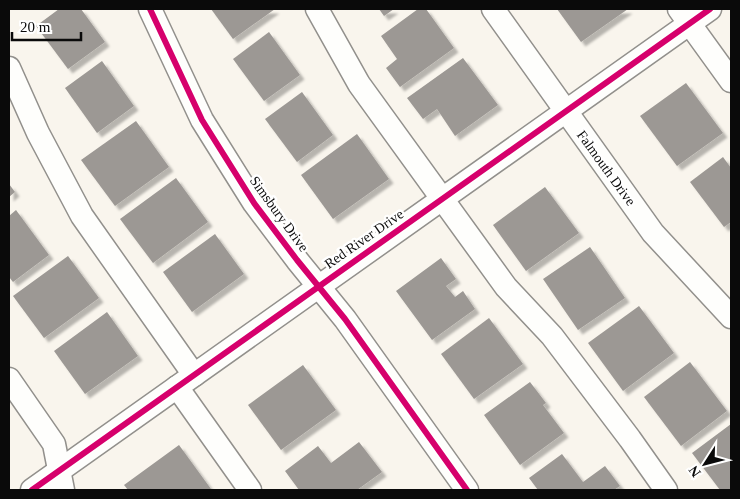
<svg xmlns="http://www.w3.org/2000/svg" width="740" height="499" viewBox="0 0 740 499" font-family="'Times New Roman',serif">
	<defs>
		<filter id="shadow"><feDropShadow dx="4.5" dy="4.5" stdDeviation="1" flood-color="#0004"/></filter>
	</defs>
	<rect width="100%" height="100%" fill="#f9f5ed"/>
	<g fill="#9c9894" filter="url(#shadow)">
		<polygon points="59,9 81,9 105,42 68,69 36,26"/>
		<polygon points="211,9 275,9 233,39"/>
		<polygon points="379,9 394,9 384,16"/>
		<polygon points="418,9 426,9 454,48 400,87 386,68 397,59 381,36"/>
		<polygon points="557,9 628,9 581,42"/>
		<polygon points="269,32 300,75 264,101 233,59"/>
		<polygon points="463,58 498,105 455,136 437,109 423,119 407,98"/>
		<polygon points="102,61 134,106 97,133 65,88"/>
		<polygon points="686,83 723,133 677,166 640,116"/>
		<polygon points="302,92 333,135 297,162 265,119"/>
		<polygon points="136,121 169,167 115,206 81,160"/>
		<polygon points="357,134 389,179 333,219 301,175"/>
		<polygon points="723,157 731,168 731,222 724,227 690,182"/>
		<polygon points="176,178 208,222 153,263 120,219"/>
		<polygon points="9,184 15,192 9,197"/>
		<polygon points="545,187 579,233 526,271 493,225"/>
		<polygon points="16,210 49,255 13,282 9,277 9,216"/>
		<polygon points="215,234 244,274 192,312 163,272"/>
		<polygon points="590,247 625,298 578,330 543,279"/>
		<polygon points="68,256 99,298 44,338 13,296"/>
		<polygon points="441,258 456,279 446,286 455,297 463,291 475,309 432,340 396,291"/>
		<polygon points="639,306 674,353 623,391 588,343"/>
		<polygon points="107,312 138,356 85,394 54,351"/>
		<polygon points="489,318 523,364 474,399 441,354"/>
		<polygon points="690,362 727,411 681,446 644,397"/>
		<polygon points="303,365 336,410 281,450 248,405"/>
		<polygon points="530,382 546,403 543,405 564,433 520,465 484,415"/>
		<polygon points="731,424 731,490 720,490 692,453"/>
		<polygon points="359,442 382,472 357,490 299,490 285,471 318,446 331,463"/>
		<polygon points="179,445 211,489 128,490 124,485"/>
		<polygon points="562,454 583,482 605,466 620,486 614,490 538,490 529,478"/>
	</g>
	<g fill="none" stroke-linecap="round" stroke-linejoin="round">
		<defs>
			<g id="minor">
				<polyline points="150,9 202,120 254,203 297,260 345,319 467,490"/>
				<polyline points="317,9 359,84 506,287 552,336 630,439 666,490"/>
				<polyline points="493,9 653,233 731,317"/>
				<polyline points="679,9 731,81"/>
				<polyline points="9,68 38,133 82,216 194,375"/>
				<polyline points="9,379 54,444 63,490"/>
				<polyline points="177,387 250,490"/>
				<polyline points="32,490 710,9"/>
			</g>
		</defs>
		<use href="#minor" stroke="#92908c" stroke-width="25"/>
		<use href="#minor" stroke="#fefefc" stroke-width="22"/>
		<defs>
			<g id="cycleway">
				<polyline points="150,9 202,120 254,203 297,260 345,319 467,490"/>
				<polyline points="32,490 710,9"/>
			</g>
		</defs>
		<use href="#cycleway" stroke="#fff" stroke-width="9"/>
		<use href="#cycleway" stroke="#d6006c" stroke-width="6"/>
	</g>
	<g text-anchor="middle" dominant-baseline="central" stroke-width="5" stroke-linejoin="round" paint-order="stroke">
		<g font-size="14" fill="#0a0a0a" stroke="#fff">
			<text transform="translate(606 168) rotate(54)">Falmouth Drive</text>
			<text transform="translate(279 214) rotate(54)">Simsbury Drive</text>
			<text transform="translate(364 239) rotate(-35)">Red River Drive</text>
		</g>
	</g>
	<rect width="740" height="499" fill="none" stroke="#0a0a0a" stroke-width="20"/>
	<g transform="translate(705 464) rotate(234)" stroke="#ffffff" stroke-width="4" paint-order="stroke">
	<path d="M0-4L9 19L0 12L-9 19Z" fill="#0a0a0a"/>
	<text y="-8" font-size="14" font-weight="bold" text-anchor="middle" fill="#0a0a0a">N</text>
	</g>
	<path d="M12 32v8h69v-8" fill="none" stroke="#0a0a0a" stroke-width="2.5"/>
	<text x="20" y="32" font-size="15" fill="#0a0a0a" stroke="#ffffff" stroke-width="4" paint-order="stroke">20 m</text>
</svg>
